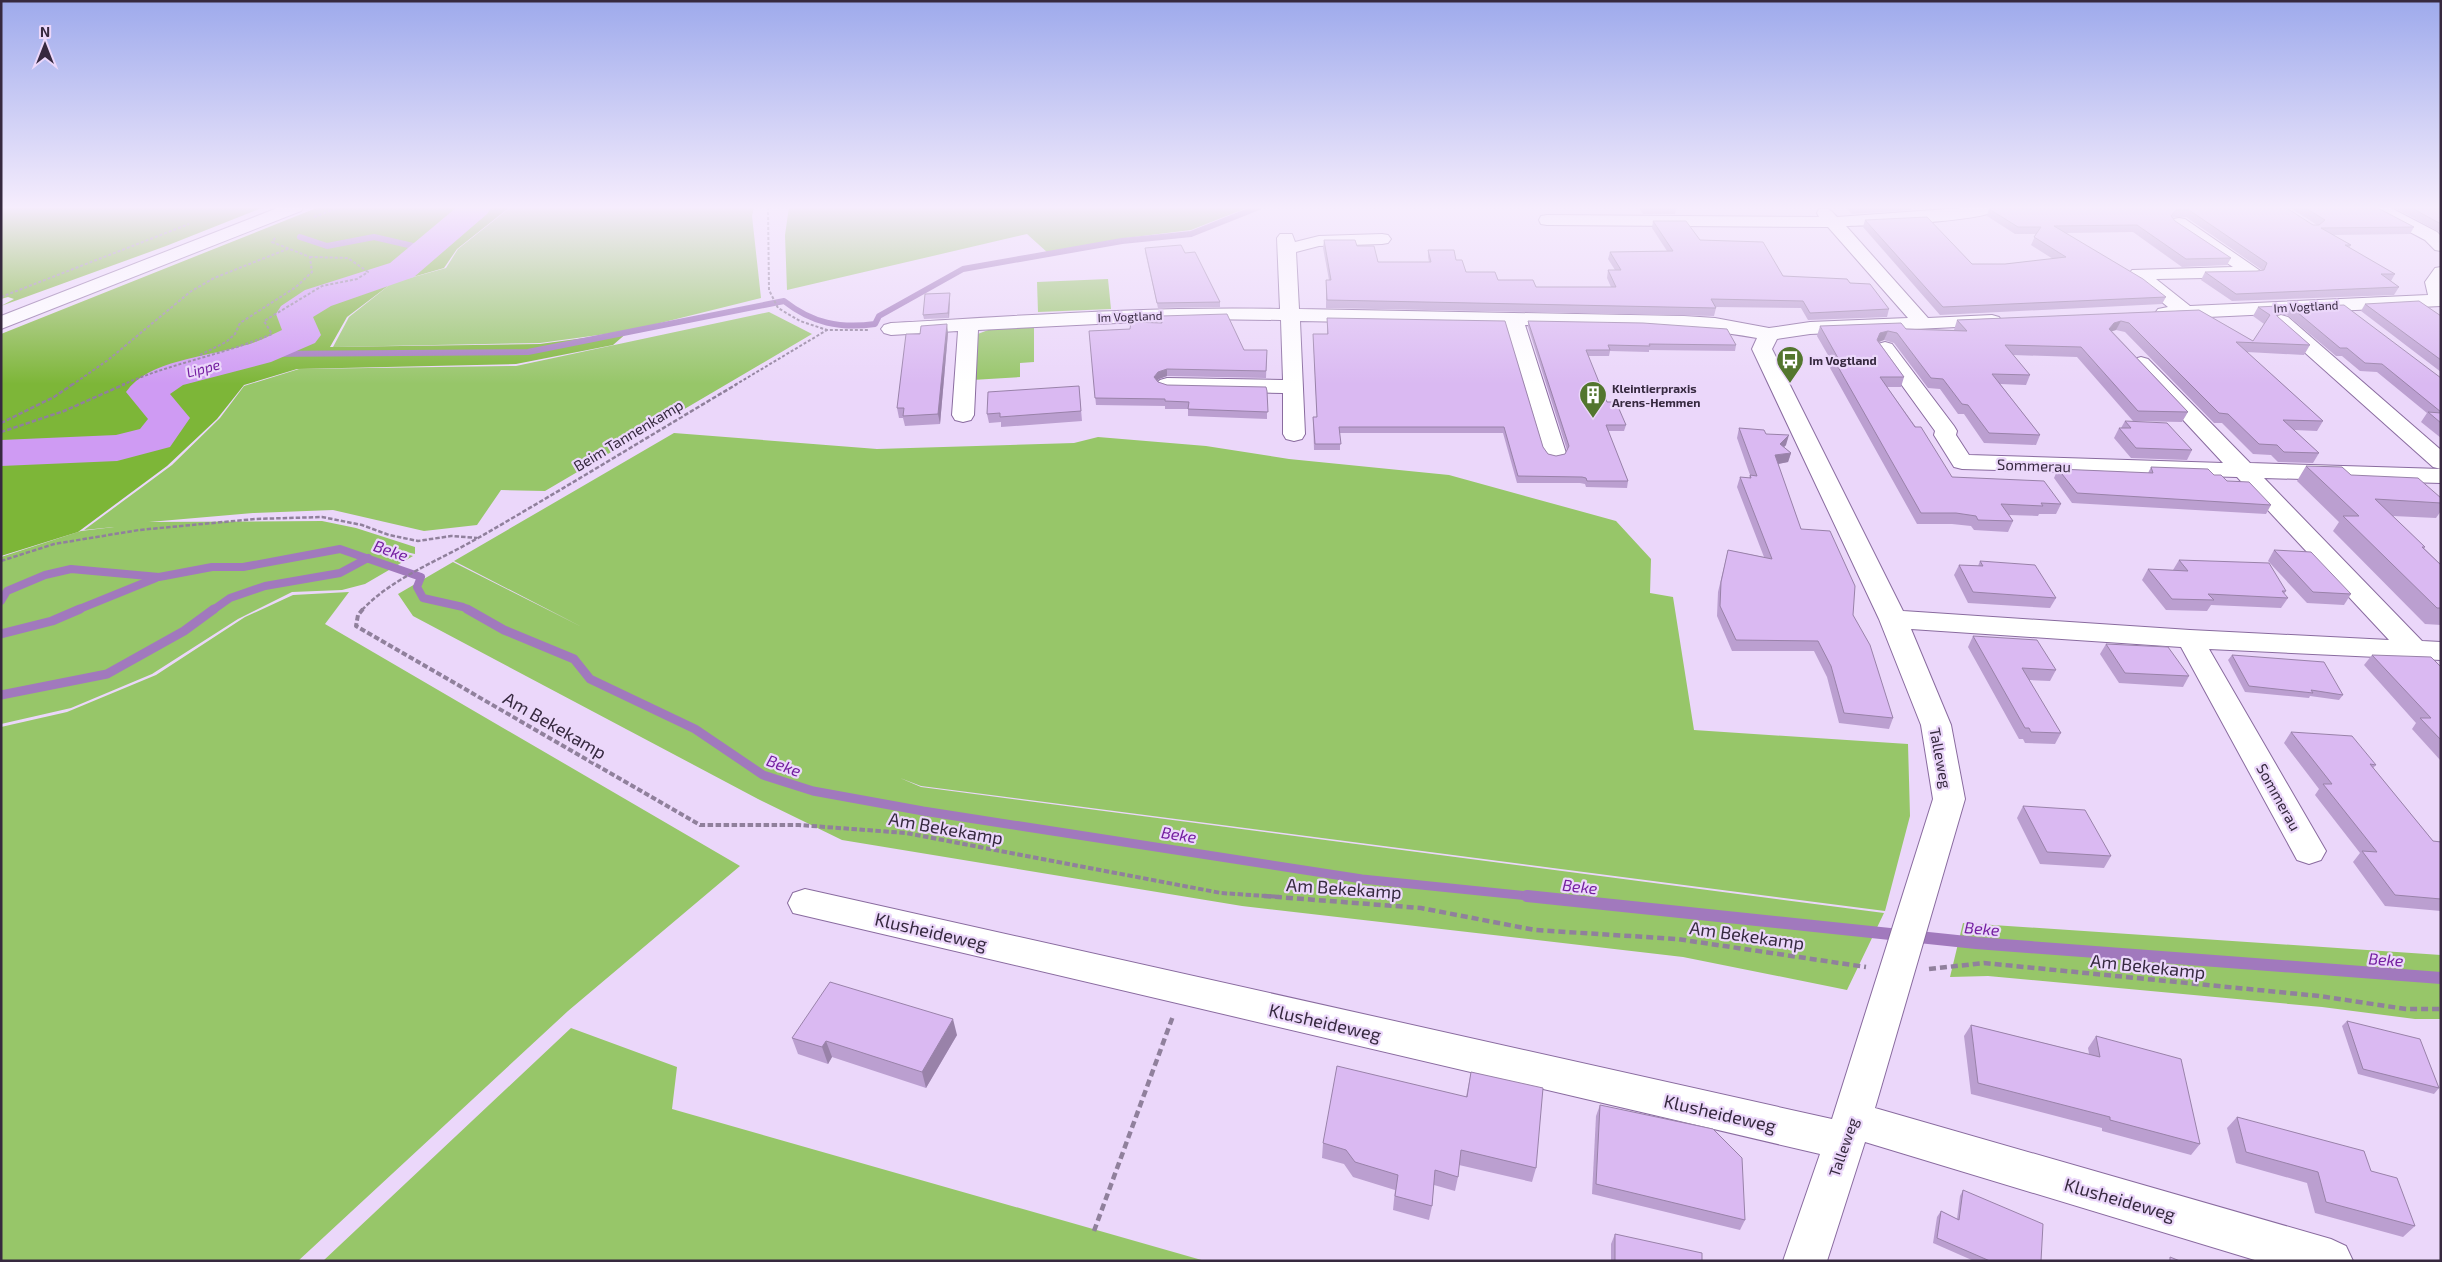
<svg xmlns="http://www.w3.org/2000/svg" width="2442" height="1262" viewBox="0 0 2442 1262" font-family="'Exo 2',sans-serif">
	<rect width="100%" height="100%" fill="#ebd7fa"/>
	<g fill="#97c669">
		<polygon points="511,207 754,207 752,216 761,298 628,331 540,343 333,347 349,317 392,283 446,268 458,249"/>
		<polygon points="789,207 1249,207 1191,230 1126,238 1048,253 1027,234 787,290 785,235"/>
		<polygon points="1108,279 1111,309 1038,312 1037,282"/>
		<polygon points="769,312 812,334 545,491 501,490 477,525 424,531 333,510 253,513 149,522 322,521 356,528 415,547 415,554 376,545 413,556 365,584 342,590 292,592 238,619 152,674 71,708 1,724 1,557 81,531 114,527 84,530 172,465 220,418 244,386 299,369 516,366"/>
		<polygon points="1034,327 1034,362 1020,363 1020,377 972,380 975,335 991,329"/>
		<polygon points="674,433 877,449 1074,443 1098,437 1206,446 1289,459 1449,475 1616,521 1651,559 1650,593 1673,597 1694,730 1908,744 1910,816 1885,911 921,786 900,778 921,787 1884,913 1847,990 1683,957 1242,906 842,840 758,799 413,616 398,594 453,562 582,627 454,561"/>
		<polygon points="349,592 325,624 740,866 568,1011 298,1261 1,1261 1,727 67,712 156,675 245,617 293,595"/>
		<polygon points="1963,923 2441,955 2441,1019 2415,1019 2322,1007 1988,976 1950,977"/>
		<polygon points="571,1028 677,1067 672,1109 1205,1261 323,1261"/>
	</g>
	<g fill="#7db638">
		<polygon points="1,207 264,207 166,246 1,306 14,299 8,297 1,299"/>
		<polygon points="319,207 510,207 457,249 444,268 392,283 347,317 330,347 540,344 628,332 613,345 516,364 297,369 244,385 217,419 167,466 78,532 1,556 1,334"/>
	</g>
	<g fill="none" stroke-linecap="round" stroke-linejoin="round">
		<g stroke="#a179bd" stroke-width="6">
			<polyline points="300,237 327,246 374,237 426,249"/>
			<path d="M258,354L528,352L784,301C812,323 840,329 875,324L879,316L963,269L1122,241L1191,234L1259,207"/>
		</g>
		<g stroke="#a179bd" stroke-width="8">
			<polyline points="1,601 7,591 45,575 71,569 159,577 212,567 243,567 340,549 421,577 417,587 423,598 463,607 469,610"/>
			<polyline points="77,610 156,578"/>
			<polyline points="213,610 230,598 265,586 340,573 368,558"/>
		</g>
		<g stroke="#a179bd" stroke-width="9">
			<polyline points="467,609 504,630 574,659 590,679 695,729 763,775 813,791 923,811 1362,879 1539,897"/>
			<polyline points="1,634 52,621 80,609"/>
			<polyline points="1,695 107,674 184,631 214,609"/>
		</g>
		<polyline stroke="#a179bd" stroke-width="12" points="1527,896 1976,943 2441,978"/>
		<path fill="#cf9bf3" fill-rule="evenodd" d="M457,207H492L487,214L414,277L331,306L313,317L321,335L315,343L271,362L183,385L170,394L190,418L170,447L117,461L1,466V440L116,435L140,429L148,419L126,392C148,360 207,357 242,346C256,343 269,336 282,330L276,314L281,306L305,290L390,263Z"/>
		<defs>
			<g id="street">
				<path d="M1976,207H2002C1991,223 1871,225 1846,226L1928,318L1992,315L1999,317L2002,321L1999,325L1810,334L1777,339L1772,349L1903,611L2190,630L2389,640L2237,477L1962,469L1954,467L1934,435L1935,431L1875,348L1878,344L1885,342L1892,344L1954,426L1957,431L1956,435L1969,455L2223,463L2134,367L2131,363L2134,359L2141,357L2148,359L2250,463L2441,469V483L2264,478L2422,641L2441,642V660L2209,649L2326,851L2321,860L2309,864L2297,860L2181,647L1911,629L1951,725L1965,799L1875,1108L2331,1239L2346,1246L2353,1261H2258L1865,1142L1827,1261H1783L1820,1154L793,913L788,903L793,893L805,889L1832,1119L1933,799L1921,725L1879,619L1752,349L1757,338C1681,324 1603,326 1525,325L1566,453L1563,458L1555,460L1547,458L1544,453L1506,325L1300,321L1305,434L1302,439L1294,441L1286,439L1283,434V393L1167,390L1160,388L1156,384L1160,380L1167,378L1283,380L1281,320L1198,319L978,330L974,415L971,420L963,422L955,420L952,415L958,331L891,335L884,333L881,329L884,325L891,323C1020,316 1150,306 1280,309L1277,238L1280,234H1292L1295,242L1319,236L1382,234L1388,235L1391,239L1388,243L1382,244L1319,246L1296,252L1299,309L1684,316L1715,318L1769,328L1810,322L1908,318L1828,227L1547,225L1541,224L1539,220L1541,216L1547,215L1819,217L1817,213L1819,209C1828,207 1831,210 1837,217Z"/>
				<polygon points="2368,207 2389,207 2437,232 2441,236 2441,251 2435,250 2425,240 2370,211"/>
				<polygon points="2179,218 2185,219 2262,272 2259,276 2253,277 2156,279 2190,306 2428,295 2425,282 2435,268 2441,267 2441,306 2165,319 2158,317 2155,313 2158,309 2168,307 2132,278 2129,274 2132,270 2233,267 2173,227 2170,223 2173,219"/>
				<polygon points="2281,315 2288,317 2441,450 2441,469 2433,467 2274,325 2271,321 2274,317"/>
			</g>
			<polygon id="highway" points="280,207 303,207 301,211 1,329 1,316"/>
		</defs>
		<use href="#street" stroke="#896b9f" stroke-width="2"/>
		<use href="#highway" stroke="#896b9f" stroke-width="2"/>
		<g stroke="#90809c" stroke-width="2" stroke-dasharray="3 2" stroke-linecap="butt">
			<polyline points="768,207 769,290 778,308 800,321 827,330 868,330"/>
			<polyline points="314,217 340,207"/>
			<polyline points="1,297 189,224"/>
			<polyline points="200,355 226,342 235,334 240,323 296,287 312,272 310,257 272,242 276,237"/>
			<polyline points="72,385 108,360 190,292 214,278 290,248"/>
			<path d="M122,385C171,363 223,355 272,334L264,321L322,286L357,279L368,272L348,258L310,257"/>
			<polyline points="735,385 827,330"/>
		</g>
		<g stroke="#90809c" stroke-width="2.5" stroke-dasharray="4.5 2" stroke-linecap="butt">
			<polyline points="1,423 54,397 73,384"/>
			<polyline points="1,432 64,411 125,384"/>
			<polyline points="1,561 54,544 139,530 255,519 322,517 362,525 389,535 418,541 451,536 477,538"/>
			<path d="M362,610C392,578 440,560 478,538C565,488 651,435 737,384"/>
		</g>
		<polyline stroke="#90809c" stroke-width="4" stroke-dasharray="5.5 2.5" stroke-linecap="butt" points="363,609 358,615 356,626 700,825 799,825 906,833 1221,893 1281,897"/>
		<g stroke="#90809c" stroke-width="4.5" stroke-dasharray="7 4" stroke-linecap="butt">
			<polyline points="1264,896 1421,908 1535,930 1677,939 1866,967"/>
			<polyline points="1929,969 1984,963 2319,996 2406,1009 2441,1009"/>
			<polyline points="1094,1231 1173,1016"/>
		</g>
		<use href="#street" fill="#fff" fill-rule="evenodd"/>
		<use href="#highway" fill="#fff" fill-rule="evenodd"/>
	</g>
	<g fill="#bb9fd0">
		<polygon points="1638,207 1676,207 1675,214 1643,214"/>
		<polygon points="1845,207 1912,207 1911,210 1852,214"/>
		<polygon points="2285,207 2313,225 2317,225 2289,207 2376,207 2414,227 2410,234 2333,235 2351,245 2349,248 2395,274 2391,281 2399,287 2394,295 2232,301 2201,280 2205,272 2257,271 2262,270 2186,217 2173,217 2175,221 2231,258 2227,265 2182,267 2133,232 2066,233 2166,297 2162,304 1940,315 1863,227 1865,220 1972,264 2005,264 2053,259 2031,245 2036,234 2015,234 1987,216 1989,209"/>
		<polygon points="2393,207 2441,207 2441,233"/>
		<polygon points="1653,221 1783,276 1850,283 1889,309 1887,317 1808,320 1801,308 1716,307 1716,308 1714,316 1326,308 1326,280 1329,280 1323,248 1324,240 1357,246 1378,262 1429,262 1428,257 1428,250 1456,260 1466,272 1498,280 1536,287 1611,287 1607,278 1608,270 1615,270 1608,259 1610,252 1667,251 1652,228"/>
		<polygon points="1145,248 1185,253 1220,302 1220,307 1158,308 1145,252"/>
		<polygon points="950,293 950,297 949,318 924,319 923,315"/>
		<polygon points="2365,304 2441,316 2441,372 2361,311"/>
		<polygon points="2278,306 2275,313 2278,317 2310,345 2304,355 2247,352 2323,421 2317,431 2294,430 2319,453 2313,463 2278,462 2271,455 2253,454 2222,423 2214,423 2125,332 2116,330 2112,331 2188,412 2182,422 2133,421 2077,357 2013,355 2030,375 2026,385 2000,384 2040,435 2036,445 1984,443 1964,414 1958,414 1940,389 1928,388 1894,343 1884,340 1879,342 1904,377 1901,387 1887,387 1952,477 2061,504 2056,514 2039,514 2038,516 2009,515 2013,521 2008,532 1974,530 1971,526 1952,524 1917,524 1830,368 1832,362 1817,336 1820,326 1954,330 1957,320 2199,310 2253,341 2264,324 2253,316 2258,307"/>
		<polygon points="2291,307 2441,378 2441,438 2421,422 2427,413 2377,372 2360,371 2342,356 2336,356 2287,315"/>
		<polygon points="1161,316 1244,350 1267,350 1266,378 1167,376 1159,379 1157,381 1158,382 1167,385 1267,391 1267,419 1188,416 1188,409 1165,409 1165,406 1096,405 1089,331 1130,329 1161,323"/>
		<polygon points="1327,318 1543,447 1548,454 1556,456 1565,454 1567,450 1528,327 1528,321 1736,345 1735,351 1649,350 1649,352 1610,351 1609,356 1588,356 1607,402 1626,425 1624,431 1608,431 1628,481 1627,488 1586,487 1585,484 1580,483 1517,483 1503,433 1340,433 1340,450 1314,450 1313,417 1317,417 1313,334 1327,334"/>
		<polygon points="948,333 940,424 905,426 903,418 899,418 897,408"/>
		<polygon points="1079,386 1082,421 1001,427 1001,422 989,423 987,414"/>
		<polygon points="2125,421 2192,450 2187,460 2131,458 2114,438 2119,428 2121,428"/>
		<polygon points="1739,428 1766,434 1786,445 1784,447 1791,453 1788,462 1778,464 1801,529 1853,615 1893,718 1889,729 1839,723 1827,677 1814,651 1732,651 1717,616 1718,592 1728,550 1764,557 1737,487 1740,477 1749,478 1750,475 1737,438"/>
		<polygon points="2306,466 2351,475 2441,498 2441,511 2436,518 2393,516 2425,547 2424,548 2441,565 2441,625 2425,624 2333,531 2339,522 2297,481"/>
		<polygon points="2151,467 2214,475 2271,505 2266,514 2072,503 2054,478 2058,469 2148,473"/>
		<polygon points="2274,550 2351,594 2344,605 2307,603 2268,561"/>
		<polygon points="2179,560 2286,591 2284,594 2288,598 2281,608 2211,605 2207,611 2166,610 2142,580 2148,569 2173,570"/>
		<polygon points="1980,561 2056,598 2050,608 1968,603 1954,575 1959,565 1978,566"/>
		<polygon points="1973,636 2056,670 2050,681 2029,680 2061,733 2055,744 2025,743 2023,739 2019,739 1968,647"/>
		<polygon points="2106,644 2189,676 2183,687 2119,683 2100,654"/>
		<polygon points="2232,655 2343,695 2339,700 2310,696 2309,698 2245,692 2228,660"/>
		<polygon points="2372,655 2441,667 2441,761 2412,729 2416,723 2364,665"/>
		<polygon points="2291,732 2376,765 2373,768 2433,841 2441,842 2441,911 2385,906 2353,862 2360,853 2315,795 2319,789 2284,743"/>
		<polygon points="2023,806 2111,856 2104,868 2040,864 2017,818"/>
		<polygon points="2347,1021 2439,1088 2434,1094 2358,1074 2342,1026"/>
		<polygon points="1971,1025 2089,1054 2088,1048 2096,1036 2200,1144 2191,1155 2102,1131 2102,1128 1971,1094 1964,1036"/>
		<polygon points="957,1035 926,1088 832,1057 828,1064 798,1054 792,1038"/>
		<polygon points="1471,1072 1536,1168 1532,1182 1459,1165 1458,1177 1455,1191 1434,1185 1432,1206 1429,1220 1393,1210 1395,1190 1353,1177 1344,1164 1322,1158 1323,1143 1466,1097"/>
		<polygon points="1600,1105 1745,1220 1740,1230 1592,1194 1596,1116"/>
		<polygon points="2237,1117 2371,1171 2415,1226 2403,1237 2315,1213 2307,1183 2236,1163 2227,1128"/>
		<polygon points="1963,1190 2041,1261 1974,1261 1933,1243 1937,1217 1941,1211 1957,1219 1960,1196"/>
		<polygon points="1615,1234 1702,1261 1611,1261 1611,1244"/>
	</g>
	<g fill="#9982a9">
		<polygon points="950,293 950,297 949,318 948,313"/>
		<polygon points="2121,321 2116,330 2109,332 2109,329 2114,323"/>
		<polygon points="947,324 948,333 940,424 938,414"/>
		<polygon points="1888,331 1884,340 1876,343 1877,340 1880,333"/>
		<polygon points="1167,369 1167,376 1159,379 1154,384 1154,377 1158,372"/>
		<polygon points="1789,435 1786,445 1777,454 1780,444"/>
		<polygon points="1791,453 1788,462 1772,465 1775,455"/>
		<polygon points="953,1019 957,1035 926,1088 922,1072"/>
		<polygon points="826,1041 832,1057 828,1064 822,1047"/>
	</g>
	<g fill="#dab9f2" stroke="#9982a9">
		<polygon points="1996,207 2285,207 2313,225 2319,225 2325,220 2304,207 2376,207 2414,227 2321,228 2351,245 2345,245 2395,274 2381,274 2399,287 2236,294 2205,272 2257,271 2264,270 2267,263 2189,210 2176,210 2171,216 2175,221 2231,258 2186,259 2137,225 2054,226 2143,279 2166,297 1943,307 1865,220 1927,217 1972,264 2005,264 2066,257 2034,237 2041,227 2018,227 1989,209"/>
		<polygon points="2410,207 2441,207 2441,224"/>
		<polygon points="1653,221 1686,221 1700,240 1763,242 1783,276 1847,279 1850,283 1870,284 1889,309 1810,313 1803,301 1711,299 1716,308 1327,300 1326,280 1331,280 1324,240 1355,240 1357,246 1374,246 1378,262 1431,262 1428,250 1454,250 1456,260 1462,260 1466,272 1495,272 1498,280 1533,280 1536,287 1616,287 1608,270 1621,270 1610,252 1673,251"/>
		<polygon points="1181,245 1185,253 1195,252 1220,302 1157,303 1145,248"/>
		<polygon points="950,293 948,313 923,315 925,294"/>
		<polygon points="2419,301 2441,316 2441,360 2365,304"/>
		<polygon points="2344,305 2441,378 2441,412 2382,364 2365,363 2347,348 2340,348 2291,307"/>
		<polygon points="2278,306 2274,312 2278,317 2310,345 2236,342 2323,421 2283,420 2319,453 2284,452 2277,445 2259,444 2228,414 2219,413 2129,323 2121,321 2114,323 2109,329 2188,412 2138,411 2081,347 2005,345 2030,375 1992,374 2040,435 1989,433 1968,405 1962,404 1943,379 1931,378 1897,333 1888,331 1880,333 1877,340 1904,377 1880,377 1915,427 1921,427 1952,477 2044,481 2061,504 2041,503 2043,506 2001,504 2013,521 1978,520 1976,516 1956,513 1921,513 1833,358 1838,358 1820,326 1901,323 1906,329 1967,331 1957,320 2199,310 2253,341 2270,315 2258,307"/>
		<polygon points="1227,314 1244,350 1267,350 1266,371 1167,369 1158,372 1154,377 1158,382 1167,385 1266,387 1267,391 1268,412 1188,409 1189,402 1165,401 1165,399 1095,398 1089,331 1130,329 1131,322 1162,323 1161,316"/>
		<polygon points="1327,318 1505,321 1543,447 1548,454 1556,456 1565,454 1569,446 1528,321 1643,323 1727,329 1736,345 1649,344 1650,346 1608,345 1610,350 1586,350 1607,402 1616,402 1626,425 1606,425 1628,481 1587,481 1586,478 1582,477 1518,476 1504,427 1339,427 1341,444 1315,444 1313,417 1317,417 1313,334 1328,334"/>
		<polygon points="947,324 938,414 903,416 904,408 897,408 906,334 920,334 921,326"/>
		<polygon points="1079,386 1081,411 1000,417 1000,413 987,414 988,392"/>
		<polygon points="2428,412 2441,413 2441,423"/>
		<polygon points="2125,421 2167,423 2192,450 2136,448 2119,428 2131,428"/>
		<polygon points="1739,428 1764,430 1766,434 1789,435 1780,444 1791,453 1775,455 1801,529 1830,531 1855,586 1853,615 1870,645 1893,718 1844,713 1831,666 1818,641 1736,640 1720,606 1721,582 1728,550 1772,559 1740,477 1751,478 1750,475 1757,476"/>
		<polygon points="2306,466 2342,467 2351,475 2418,478 2441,498 2441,503 2375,499 2425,547 2422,547 2441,565 2441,608 2437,608 2343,516 2359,516"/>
		<polygon points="2151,467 2208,469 2214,475 2221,475 2227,481 2249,482 2271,505 2077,493 2058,469 2153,473"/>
		<polygon points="2274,550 2311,552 2351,594 2313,592"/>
		<polygon points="2179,560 2269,563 2286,591 2282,591 2288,598 2208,594 2214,600 2172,599 2148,569 2188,571"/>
		<polygon points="1980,561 2035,565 2056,598 1973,592 1959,565 1983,566"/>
		<polygon points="1973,636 2037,640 2056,670 2022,668 2061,733 2031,732 2029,728 2025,728"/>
		<polygon points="2106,644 2168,647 2189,676 2125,673"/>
		<polygon points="2232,655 2324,662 2343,695 2311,690 2313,693 2249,686"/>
		<polygon points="2372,655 2431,657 2441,667 2441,740 2420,718 2431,718"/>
		<polygon points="2291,732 2352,736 2376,765 2370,764 2433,841 2441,842 2441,899 2395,895 2362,851 2377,852 2323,784 2332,784"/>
		<polygon points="2023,806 2085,810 2111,856 2047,852"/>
		<polygon points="830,982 953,1019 922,1072 826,1041 822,1047 792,1038"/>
		<polygon points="2347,1021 2420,1039 2439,1088 2363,1069"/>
		<polygon points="1971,1025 2100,1057 2096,1036 2181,1059 2200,1144 2110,1120 2110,1117 1978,1083"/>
		<polygon points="1337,1066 1467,1097 1471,1072 1543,1088 1536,1168 1461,1150 1458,1177 1435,1170 1432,1206 1395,1196 1398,1175 1355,1162 1346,1150 1323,1143"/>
		<polygon points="1600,1105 1713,1129 1742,1158 1745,1220 1596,1184"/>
		<polygon points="2237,1117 2364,1151 2371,1171 2397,1178 2415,1226 2326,1202 2318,1172 2246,1152"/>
		<polygon points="1963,1190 2043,1224 2041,1261 1990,1261 1937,1238 1941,1211 1959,1220"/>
		<polygon points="1615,1234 1702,1253 1702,1261 1615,1261"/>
		<polygon points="2170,1257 2180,1261 2170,1261"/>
	</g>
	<linearGradient id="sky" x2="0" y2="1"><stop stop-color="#9eaaec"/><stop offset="0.54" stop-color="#f6edfd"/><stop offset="1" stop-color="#f6edfd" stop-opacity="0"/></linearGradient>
	<rect width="2442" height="384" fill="url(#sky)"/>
	<defs>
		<symbol id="bus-pin" viewBox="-11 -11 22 30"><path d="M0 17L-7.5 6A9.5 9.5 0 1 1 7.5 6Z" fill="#53762e" stroke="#ebd7fa"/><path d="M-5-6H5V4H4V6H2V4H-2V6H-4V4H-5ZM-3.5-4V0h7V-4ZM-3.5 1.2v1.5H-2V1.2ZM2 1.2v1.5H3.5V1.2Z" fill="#fff"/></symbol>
		<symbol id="building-pin" viewBox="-11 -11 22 30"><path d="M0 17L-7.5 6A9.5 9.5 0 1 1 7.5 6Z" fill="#53762e" stroke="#ebd7fa"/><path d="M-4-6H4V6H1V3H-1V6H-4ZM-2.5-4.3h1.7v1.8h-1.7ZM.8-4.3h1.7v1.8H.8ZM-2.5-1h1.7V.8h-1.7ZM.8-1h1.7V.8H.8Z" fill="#fff"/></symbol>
	</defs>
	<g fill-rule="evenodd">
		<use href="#bus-pin" x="1774" y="344" width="32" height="43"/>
		<use href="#building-pin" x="1577" y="379" width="32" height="43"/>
	</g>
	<g text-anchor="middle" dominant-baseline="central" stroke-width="4.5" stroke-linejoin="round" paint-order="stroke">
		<g font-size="12" fill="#36293f" stroke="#ebd7fa">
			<text transform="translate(2306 306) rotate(-3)">Im Vogtland</text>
			<text transform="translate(1130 316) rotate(-2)">Im Vogtland</text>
		</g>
		<g font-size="12" font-weight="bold" fill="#36293f" stroke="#ebd7fa" text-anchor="start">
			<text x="1809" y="360">Im Vogtland</text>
			<text x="1612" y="388">Kleintierpraxis<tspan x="1612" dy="14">Arens-Hemmen</tspan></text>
		</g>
		<g font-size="14" font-style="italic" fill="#741ea0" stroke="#ebd7fa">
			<text transform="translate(203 368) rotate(-15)">Lippe</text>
		</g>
		<g font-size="15" fill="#36293f" stroke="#ebd7fa">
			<text transform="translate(628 435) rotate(-31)">Beim Tannenkamp</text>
			<text transform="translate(2034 465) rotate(2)">Sommerau</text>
			<text transform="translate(1941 758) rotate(79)">Talleweg</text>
			<text transform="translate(2279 797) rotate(61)">Sommerau</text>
			<text transform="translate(1843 1147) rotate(-71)">Talleweg</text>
		</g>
		<g font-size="16" font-style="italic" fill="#741ea0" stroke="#ebd7fa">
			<text transform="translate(391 550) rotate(19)">Beke</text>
			<text transform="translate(784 765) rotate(20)">Beke</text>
			<text transform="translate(1179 834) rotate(9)">Beke</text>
			<text transform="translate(1580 886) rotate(6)">Beke</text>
			<text transform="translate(1982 928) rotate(5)">Beke</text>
			<text transform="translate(2386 959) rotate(4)">Beke</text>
		</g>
		<g font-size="18" fill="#36293f" stroke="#ebd7fa">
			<text transform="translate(555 725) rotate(30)">Am Bekekamp</text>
			<text transform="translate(946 828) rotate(10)">Am Bekekamp</text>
			<text transform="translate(1344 888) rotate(4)">Am Bekekamp</text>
			<text transform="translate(931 931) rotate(13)">Klusheideweg</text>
			<text transform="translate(1747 935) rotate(8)">Am Bekekamp</text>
			<text transform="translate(2148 966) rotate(6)">Am Bekekamp</text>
			<text transform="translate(1325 1022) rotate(13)">Klusheideweg</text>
			<text transform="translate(1720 1113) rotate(13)">Klusheideweg</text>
			<text transform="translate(2120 1199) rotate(16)">Klusheideweg</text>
		</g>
	</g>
	<rect width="2442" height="1262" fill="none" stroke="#36293f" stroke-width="5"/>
	<g transform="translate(45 45)" stroke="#ebd7fa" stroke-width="4" paint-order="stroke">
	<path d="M0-4L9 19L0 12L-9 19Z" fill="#36293f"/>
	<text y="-8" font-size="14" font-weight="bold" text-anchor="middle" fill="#36293f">N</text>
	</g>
</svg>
